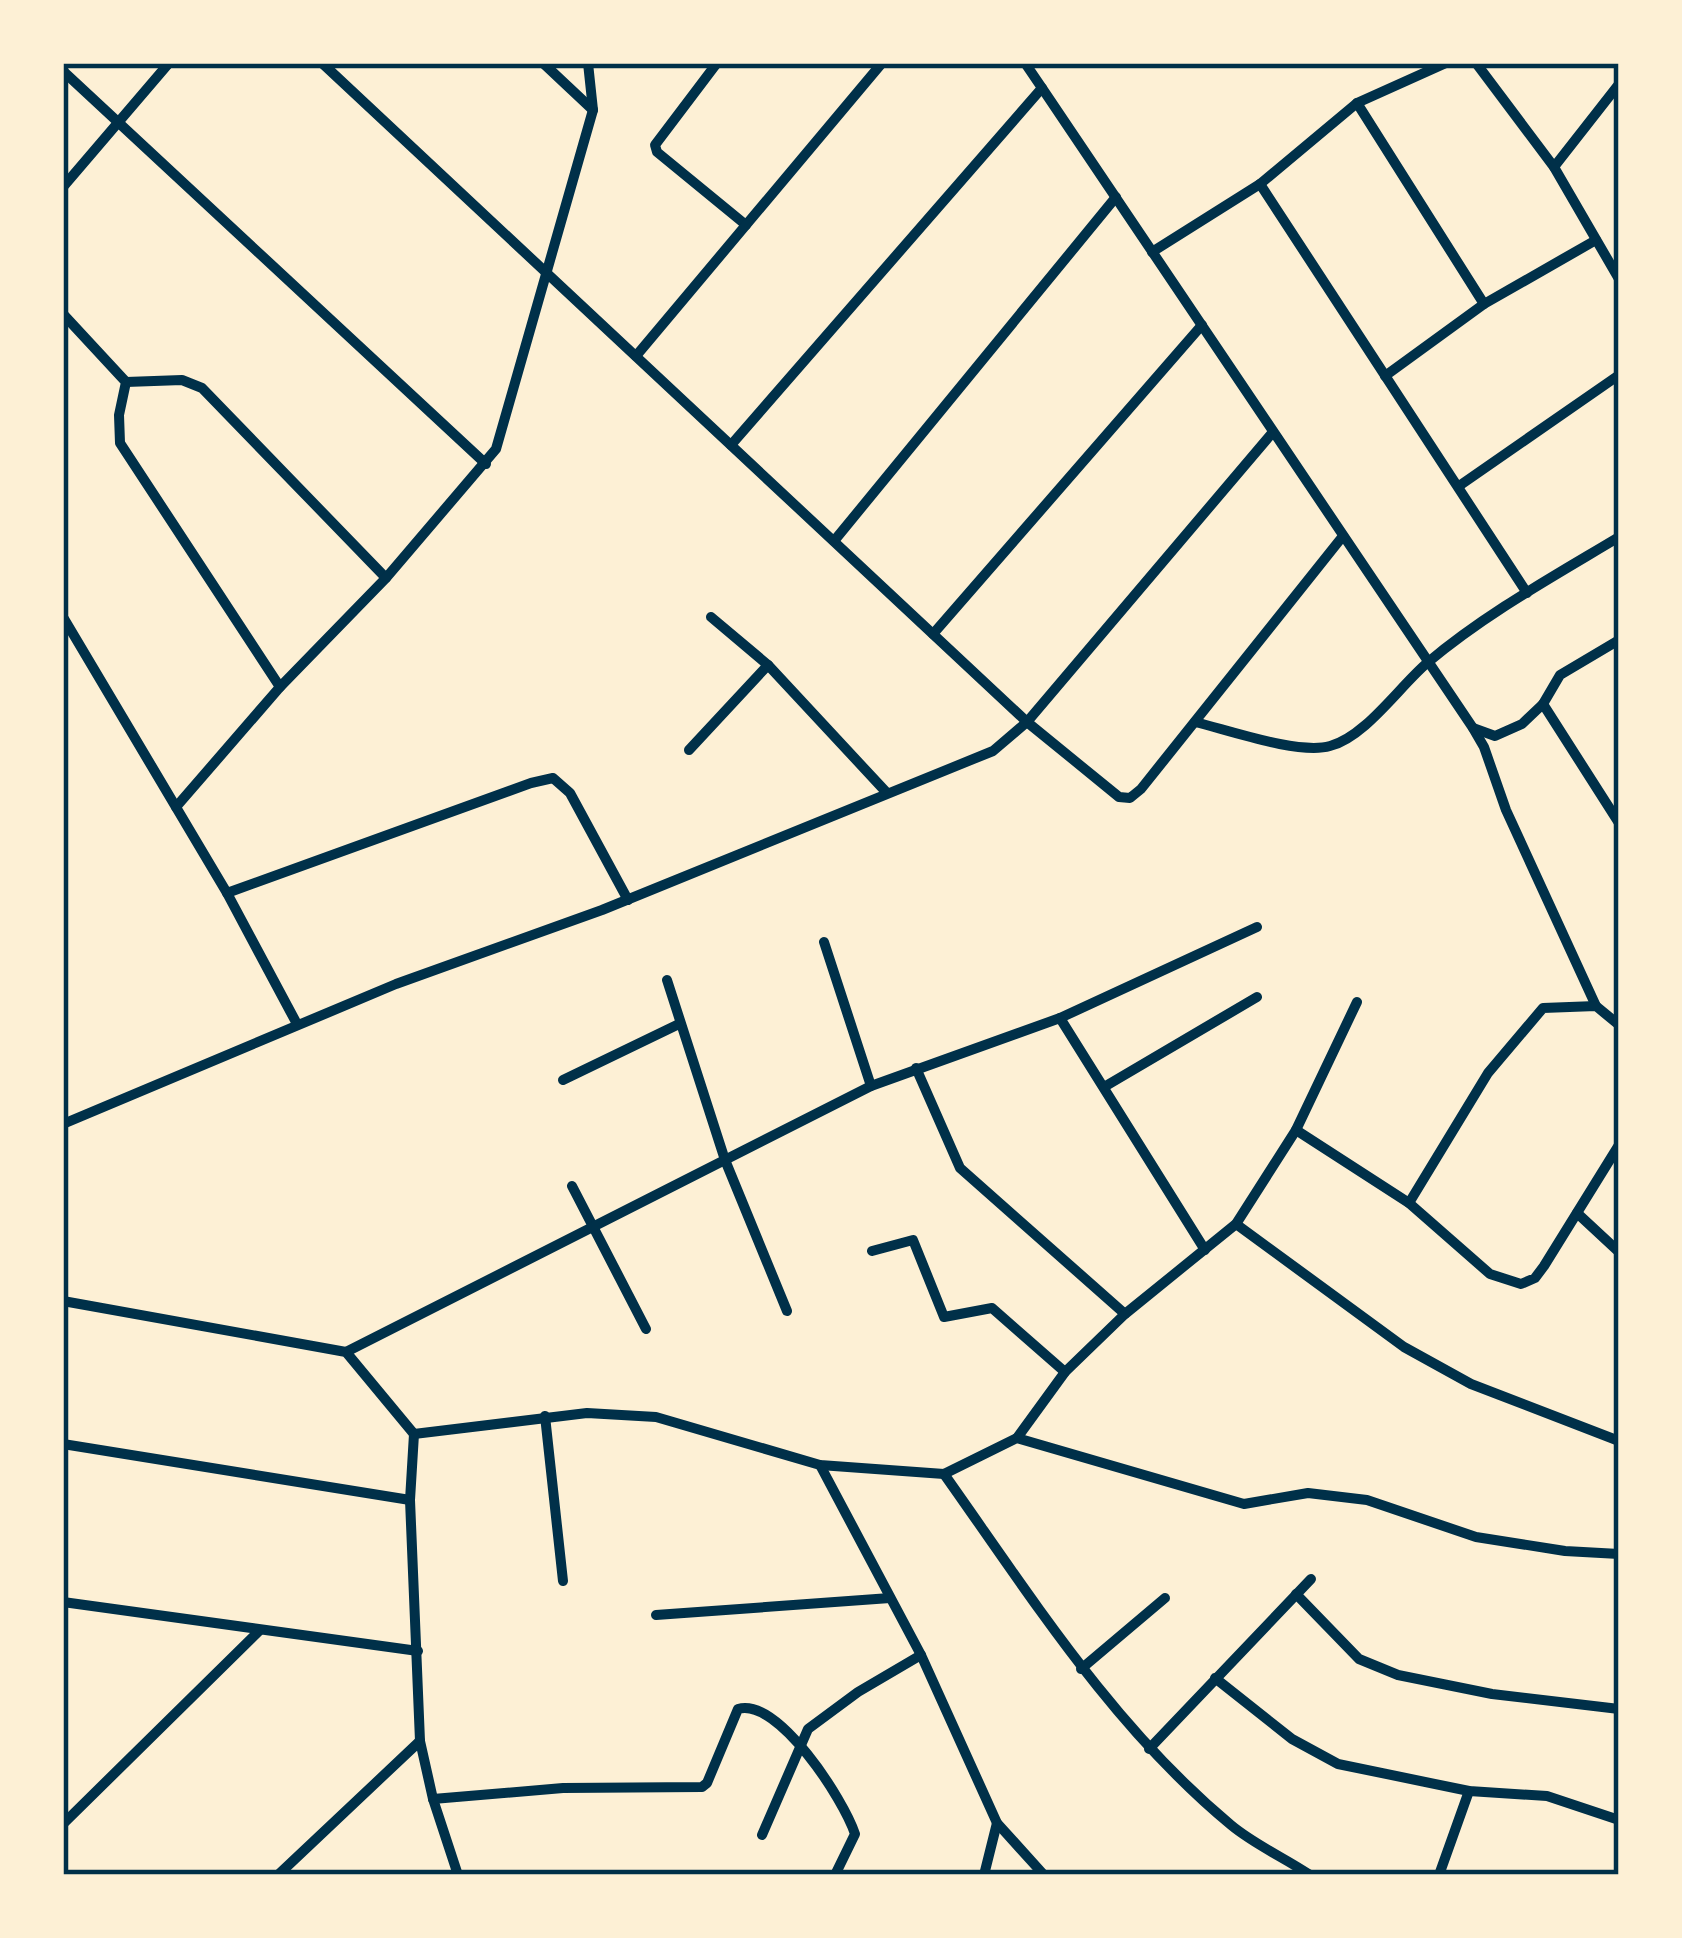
<svg xmlns="http://www.w3.org/2000/svg" width="1682" height="1938" viewBox="0 0 1682 1938" font-family="Arial,sans-serif">
	<rect width="100%" height="100%" fill="#fdf0d5"/>
	<g fill="none" stroke-linecap="round" stroke-linejoin="round">
		<g stroke="#003049" stroke-width="10">
			<polyline points="322,63 1027,722 1119,797 1130,798 1141,789 1343,536"/>
			<polyline points="543,63 593,110"/>
			<polyline points="717,63 655,145 657,152 746,225"/>
			<polyline points="1476,63 1554,167 1619,279"/>
			<polyline points="63,71 486,464"/>
			<polyline points="1042,88 1473,728 1484,747 1506,810 1596,1006"/>
			<polyline points="1357,103 1484,304"/>
			<polyline points="1554,167 1619,84"/>
			<polyline points="1260,184 1527,593"/>
			<polyline points="63,187 169,63"/>
			<polyline points="1152,252 1260,184 1357,103 1446,63"/>
			<polyline points="63,314 126,382 119,415 120,443 280,687"/>
			<polyline points="636,356 882,63"/>
			<polyline points="1385,376 1484,304 1596,240"/>
			<polyline points="126,382 182,380 202,388 386,578"/>
			<polyline points="731,445 1042,88 1025,63"/>
			<polyline points="1459,486 1619,375"/>
			<polyline points="834,541 1116,197"/>
			<polyline points="63,617 227,893 297,1024"/>
			<polyline points="711,617 768,665 887,793"/>
			<polyline points="933,634 1202,325"/>
			<polyline points="1543,704 1619,823"/>
			<path d="M1195,722C1228,730 1299,755 1330,746C1365,737 1399,687 1427,663C1485,614 1554,576 1619,537"/>
			<polyline points="1473,728 1495,736 1522,724 1543,704 1560,675 1619,640"/>
			<polyline points="689,750 768,665"/>
			<polyline points="176,807 280,687 386,578 496,449 593,110 588,63"/>
			<polyline points="227,893 531,783 553,778 570,793 628,900"/>
			<polyline points="824,942 871,1086"/>
			<polyline points="667,980 725,1160 787,1311"/>
			<polyline points="1060,1018 1205,1250"/>
			<polyline points="916,1068 960,1168 1125,1314"/>
			<polyline points="563,1080 679,1024"/>
			<polyline points="1104,1087 1257,997"/>
			<polyline points="63,1124 396,984 602,910 993,751 1027,722 1273,432"/>
			<polyline points="1296,1130 1409,1203 1490,1274 1521,1284 1535,1278 1544,1266 1619,1145"/>
			<polyline points="572,1186 646,1329"/>
			<polyline points="1409,1203 1488,1073 1543,1008 1596,1006 1619,1025"/>
			<polyline points="1577,1213 1619,1252"/>
			<polyline points="1236,1224 1404,1347 1471,1384 1619,1441"/>
			<polyline points="872,1251 913,1240 944,1317 992,1308 1065,1372"/>
			<polyline points="63,1301 346,1352 414,1434"/>
			<polyline points="346,1352 871,1086 1060,1018 1257,927"/>
			<polyline points="545,1416 563,1581"/>
			<polyline points="414,1434 587,1413 656,1417 820,1465 944,1474 1017,1438 1244,1504 1308,1493 1367,1500 1476,1537 1565,1551 1619,1554"/>
			<polyline points="414,1434 410,1500 420,1741 433,1799 458,1875"/>
			<polyline points="1017,1438 1065,1372 1125,1314 1236,1224 1296,1130 1357,1002"/>
			<polyline points="63,1444 410,1500"/>
			<polyline points="820,1465 921,1655 997,1823 1044,1875"/>
			<path d="M944,1474C1032,1598 1113,1727 1231,1825C1255,1845 1285,1858 1310,1875"/>
			<polyline points="1296,1594 1359,1659 1398,1675 1492,1694 1619,1709"/>
			<polyline points="63,1602 418,1651"/>
			<polyline points="656,1615 890,1598"/>
			<polyline points="1081,1669 1165,1598"/>
			<polyline points="1215,1678 1292,1739 1338,1764 1469,1791 1547,1796 1619,1820"/>
			<polyline points="1149,1749 1311,1579"/>
			<path d="M433,1799L563,1788L702,1787L707,1783L738,1709C778,1697 844,1800 855,1834L835,1875"/>
			<polyline points="63,1824 260,1630"/>
			<polyline points="762,1835 808,1729 858,1692 921,1655"/>
			<polyline points="278,1875 420,1741"/>
			<polyline points="984,1875 997,1823"/>
			<polyline points="1439,1875 1469,1791"/>
		</g>
	</g>
	<rect width="1682" height="1938" fill="none" stroke="#fdf0d5" stroke-width="132"/>
	<rect x="66" y="66" width="1550" height="1806" fill="none" stroke="#003049" stroke-width="4.5"/>
</svg>
